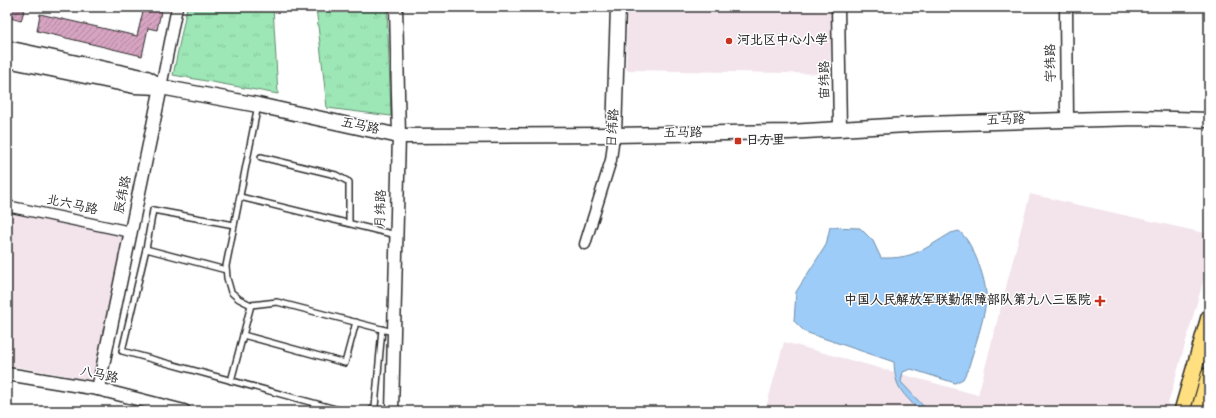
<svg xmlns="http://www.w3.org/2000/svg" width="1216" height="418" viewBox="0 0 1216 418" font-family="'Gochi Hand','LXGW WenKai TC',sans-serif">
	<defs>
		<pattern id="grass-tufts" width="24" height="20" patternUnits="userSpaceOnUse"><rect width="24" height="20" fill="#9de7b6"/><path d="M3 7l-1-3M5 7V3M7 7l1-3M15 17l-1-3M17 17v-4M19 17l1-3" fill="none" stroke="#87c69d"/></pattern>
		<pattern id="building-hatch" width="6" height="6" patternUnits="userSpaceOnUse"><rect width="6" height="6" fill="#d6a4c1"/><path d="M-1 1l2-2M0 6l6-6M5 7l2-2" fill="none" stroke="#ae869d"/></pattern>
	</defs>
	<rect width="100%" height="100%" fill="#fff"/>
	<filter id="ink" filterUnits="userSpaceOnUse"><feTurbulence type="fractalNoise" baseFrequency=".025" numOctaves="2"/><feDisplacementMap in="SourceGraphic" scale="8" xChannelSelector="R" yChannelSelector="G"/><feConvolveMatrix kernelMatrix="1 2 1 2 8 2 1 2 1" color-interpolation-filters="sRGB"/></filter>
	<g filter="url(#ink)">
		<g fill="#f3e4ec">
			<polygon points="627,7 759,7 759,9 832,12 830,74 626,70"/>
			<polygon points="1030,194 1209,234 1209,261 1166,411 765,411 784,342 978,395"/>
			<polygon points="7,201 126,227 92,380 7,365"/>
		</g>
		<g fill="url(#grass-tufts)" stroke="#648970">
			<polygon points="187,7 273,7 278,94 173,75"/>
			<polygon points="316,7 387,7 391,116 327,108"/>
		</g>
		<path fill="#9dccf8" stroke="#6f8ca6" d="M830,227L860,228L873,241L881,258C914,259 924,249 951,233L959,231C973,242 988,283 986,301C984,320 974,349 968,369L963,379L955,383L911,369L903,372L901,382L928,411H919C903,392 895,390 894,362L805,332L794,321L796,292L826,245Z"/>
		<g fill="url(#building-hatch)" stroke="#2b2b2b">
			<polygon points="7,7 25,7 21,21 7,17"/>
			<polygon points="144,7 162,7 157,30 148,28 142,56 37,31 40,14 137,36"/>
		</g>
		<g fill="none" stroke-linecap="round" stroke-linejoin="round">
			<defs>
				<g id="service">
					<polyline points="258,105 226,266 227,278 231,292 239,299 251,305 277,302 393,332"/>
					<polyline points="261,157 336,175 349,182 349,223"/>
					<polyline points="240,197 396,235"/>
					<polyline points="146,249 153,210 234,225"/>
					<polyline points="226,270 146,249 122,351 343,411"/>
					<polyline points="243,335 345,363 356,322"/>
					<polyline points="231,381 251,305"/>
					<polyline points="370,411 375,407 382,329"/>
				</g>
				<g id="minor">
					<polyline points="161,87 177,7"/>
					<polyline points="7,206 131,232"/>
					<polyline points="585,244 611,160 614,135"/>
				</g>
				<g id="tertiary">
					<polyline points="838,7 840,129"/>
					<polyline points="1066,7 1067,120"/>
					<polyline points="7,374 98,389 184,411"/>
					<polyline points="98,389 161,87"/>
					<polyline points="392,411 399,136 396,7"/>
				</g>
				<g id="secondary">
					<polyline points="7,48 147,78 157,84"/>
					<polyline points="7,60 134,86 161,87 258,105 399,136 614,135 789,132 923,124 1138,118 1209,120"/>
					<polyline points="614,135 618,7"/>
				</g>
				<g id="primary">
					<polyline points="1182,411 1209,317"/>
					<polyline points="1199,411 1209,375"/>
				</g>
			</defs>
			<use href="#service" stroke="#2b2b2b" stroke-width="8"/>
			<use href="#minor" stroke="#2b2b2b" stroke-width="13"/>
			<use href="#tertiary" stroke="#2b2b2b" stroke-width="15"/>
			<use href="#secondary" stroke="#2b2b2b" stroke-width="17"/>
			<use href="#primary" stroke="#2b2b2b" stroke-width="18"/>
			<use href="#service" stroke="#fff" stroke-width="5"/>
			<use href="#minor" stroke="#fff" stroke-width="10"/>
			<use href="#tertiary" stroke="#fff" stroke-width="12"/>
			<use href="#secondary" stroke="#fff" stroke-width="14"/>
			<use href="#primary" stroke="#ffdf80" stroke-width="15"/>
		</g>
	</g>
	<g fill="#c8321e" stroke="#fff" stroke-width="1.5">
		<circle cx="729" cy="41" r="4"/>
		<rect x="734" y="137" width="8" height="8" rx="2"/>
		<path d="M1098 295h4v4h4v4h-4v4h-4v-4h-4v-4h4z"/>
	</g>
	<g text-anchor="middle" dominant-baseline="central" stroke-width="3" stroke-linejoin="round" paint-order="stroke">
		<g font-size="13" font-weight="bold" fill="#2b2b2b" stroke="#fff" text-anchor="start">
			<text x="737" y="41">河北区中心小学</text>
			<text x="746" y="141">日方里</text>
			<text x="1091" y="301" text-anchor="end">中国人民解放军联勤保障部队第九八三医院</text>
		</g>
		<g font-size="13" fill="#2b2b2b" stroke="#fff">
			<text transform="translate(1052 63) rotate(-91)">宇纬路</text>
			<text transform="translate(826 80) rotate(-91)">宙纬路</text>
			<text transform="translate(1006 121) rotate(-2)">五马路</text>
			<text transform="translate(360 127) rotate(12)">五马路</text>
			<text transform="translate(614 128) rotate(-86)">日纬路</text>
			<text transform="translate(683 134) rotate(-1)">五马路</text>
			<text transform="translate(124 195) rotate(-78)">辰纬路</text>
			<text transform="translate(72 206) rotate(12)">北六马路</text>
			<text transform="translate(382 209) rotate(-88)">月纬路</text>
			<text transform="translate(99 376) rotate(12)">八马路</text>
		</g>
	</g>
	<rect width="1216" height="418" fill="none" stroke="#fff" stroke-width="24"/>
	<rect x="12" y="12" width="1192" height="394" fill="none" stroke="#2b2b2b" stroke-width="1.5" filter="url(#ink)"/>
</svg>
